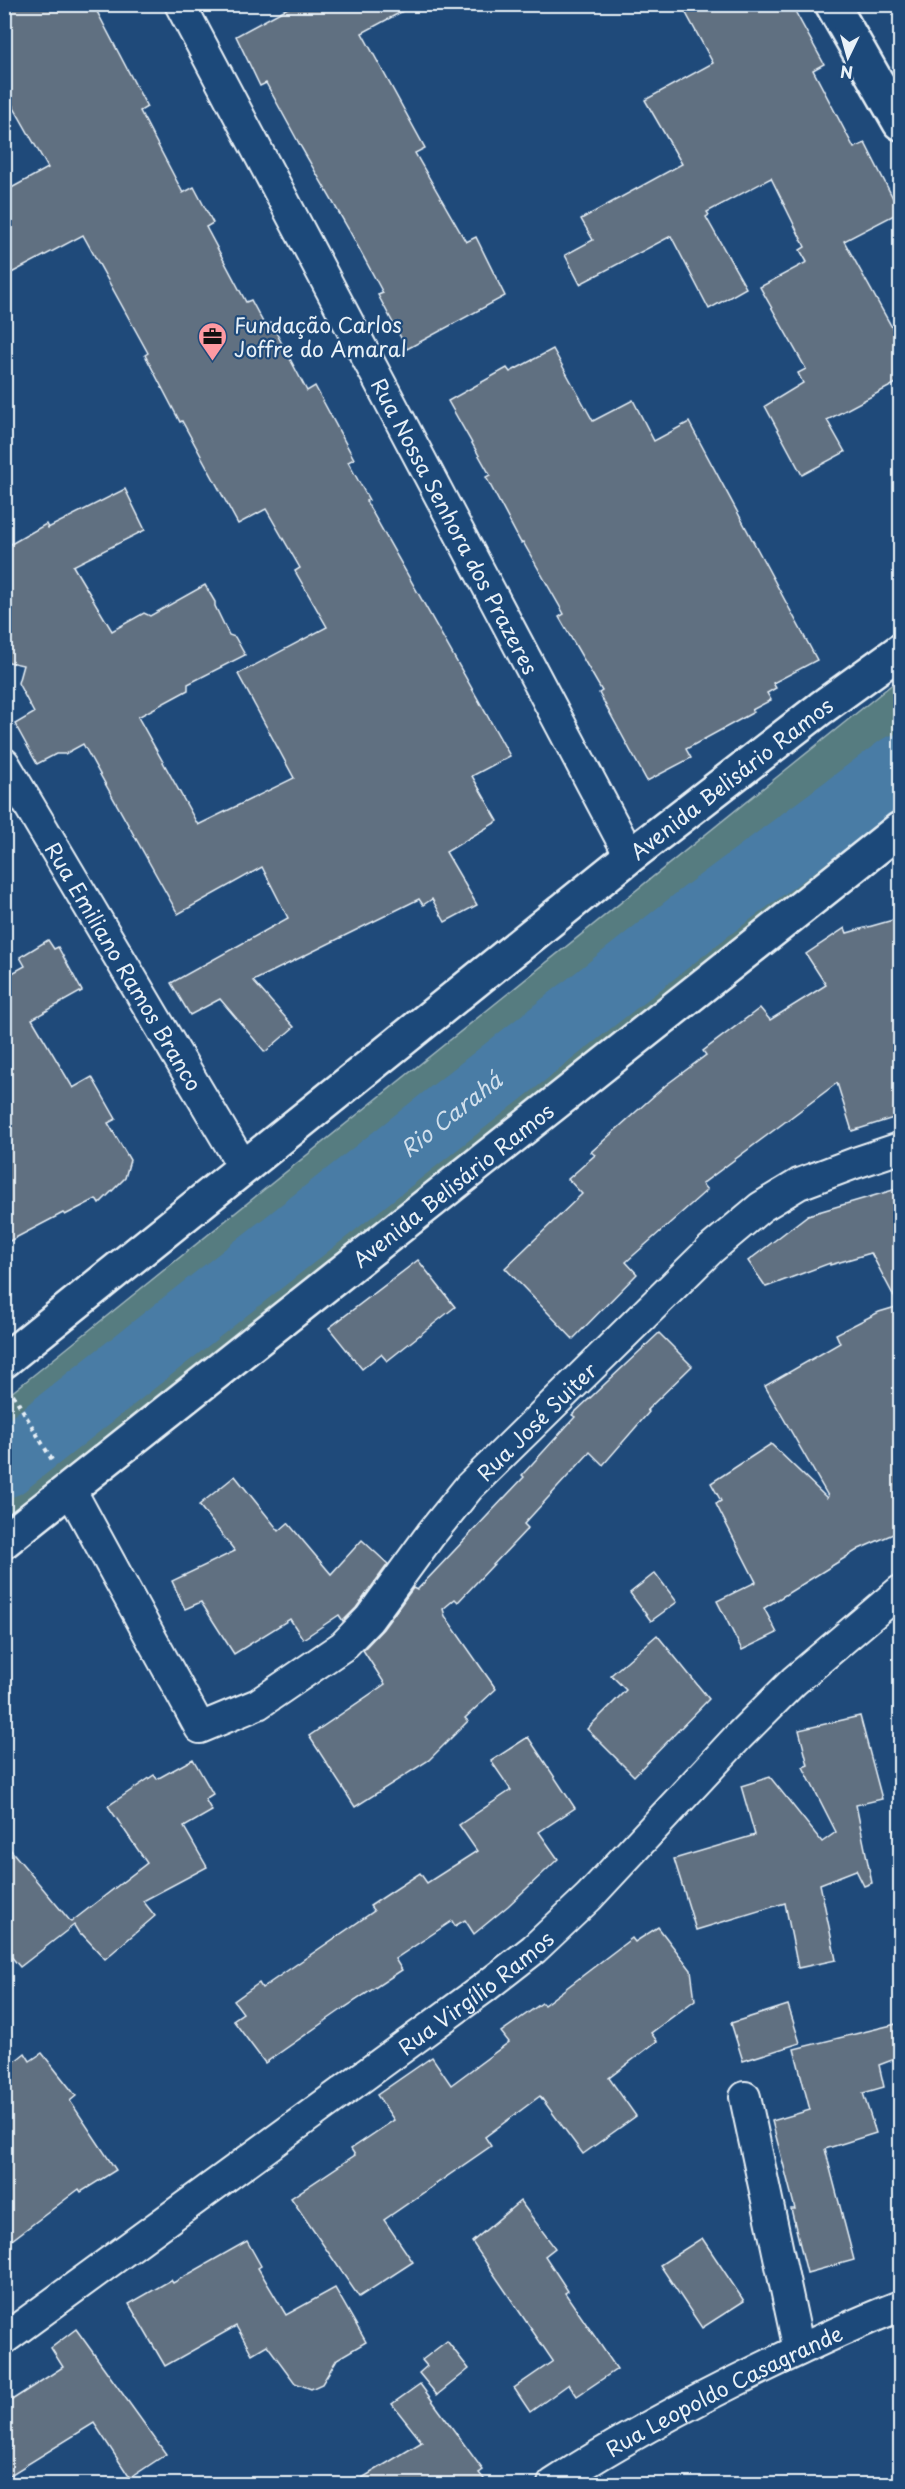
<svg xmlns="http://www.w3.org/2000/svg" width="905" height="2489" viewBox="0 0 905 2489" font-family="'Playpen Sans',sans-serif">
	<rect width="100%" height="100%" fill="#1f4a7a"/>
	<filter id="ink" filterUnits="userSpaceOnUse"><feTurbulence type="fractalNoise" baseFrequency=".0167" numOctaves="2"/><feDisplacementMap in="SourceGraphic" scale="12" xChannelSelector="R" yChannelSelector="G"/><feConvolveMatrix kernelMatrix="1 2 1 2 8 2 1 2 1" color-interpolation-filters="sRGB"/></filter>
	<g filter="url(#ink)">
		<path fill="#567b80" stroke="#9fb6bc" stroke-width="1.5" d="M900,678V808C604,1047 300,1278 5,1518V1398Z"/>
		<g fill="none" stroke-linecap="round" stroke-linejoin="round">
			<path stroke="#487ba5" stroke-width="66" id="s1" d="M4,1465L708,910L900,767"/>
		</g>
		<g fill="#617081" stroke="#e8f1f8" stroke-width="1.5">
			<polygon points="4,4 93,4 147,107 140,111 183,193 194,187 213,223 206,227 246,302 251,300 265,326 271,323 307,391 315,386 354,459 348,462 369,500 366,501 510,756 472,776 498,821 446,852 477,905 445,922 432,899 423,905 419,899 253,981 294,1027 265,1052 220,999 190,1015 171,983 288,918 262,867 178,914 83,744 65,754 56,754 37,764 15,724 34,713 18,683 23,665 4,661 4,548 46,524 48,528 125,489 145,530 73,566 112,631 144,613 150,616 205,585 215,602 215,606 229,635 235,637 245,655 188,684 188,690 138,717 198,825 294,778 238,674 327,627 295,571 300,568 266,509 238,524 182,421 180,422 145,355 148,353 83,235 4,277 4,192 48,168 4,90"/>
			<polygon points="295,4 416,4 362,33 425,148 415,153 466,242 476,237 505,296 407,349 378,295 383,293 349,230 301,147 266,83 260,86 236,36"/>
			<polygon points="681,4 791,4 824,64 813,70 854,148 865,143 900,212 844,241 900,342 900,381 827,420 845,452 802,475 765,406 803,383 798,373 806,369 760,287 807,262 800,250 805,247 771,178 707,212 709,215 706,217 746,288 709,309 671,236 580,284 565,255 593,240 581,219 682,164 645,100 713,63"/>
			<polygon points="553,349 593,421 633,400 654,441 689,422 817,660 773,683 776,688 767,693 771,700 752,710 754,712 686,749 691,758 647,781 599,693 602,691 559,617 564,614 523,542 521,543 486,477 490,475 448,401 507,368 510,372"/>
			<polygon points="900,918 900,1116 852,1131 837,1083 702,1184 707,1190 626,1262 637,1274 573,1339 505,1268 582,1194 568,1179 595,1155 591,1152 666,1085 706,1055 703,1051 760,1008 770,1020 826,985 806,954 845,928 847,933"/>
			<polygon points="48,940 54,949 58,947 82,991 32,1019 73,1088 92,1077 116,1119 108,1123 130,1160 125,1178 99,1204 96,1199 65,1215 63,1213 4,1244 4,972 7,976 25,966 20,957"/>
			<polygon points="900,1188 900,1531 859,1549 764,1608 777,1633 742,1650 717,1601 756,1582 716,1504 721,1501 711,1483 771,1444 827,1498 828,1496 765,1386 840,1343 836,1334 879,1312 899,1306 871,1253 830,1265 830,1263 766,1287 748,1261 808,1215"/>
			<polygon points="418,1260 455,1307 387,1361 381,1354 362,1369 329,1328"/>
			<polygon points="659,1333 692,1366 647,1410 649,1412 603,1465 590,1452 524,1524 528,1528 458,1602 455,1599 443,1609 445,1616 496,1689 465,1718 468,1721 429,1760 355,1807 309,1736 385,1684 363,1650 383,1629 413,1588 417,1590 524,1477 522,1475 575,1417 572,1415"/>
			<polygon points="235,1476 279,1531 288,1523 331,1574 362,1540 388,1564 356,1608 343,1621 339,1615 303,1639 290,1619 234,1654 201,1602 185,1609 172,1581 235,1551 199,1505"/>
			<polygon points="655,1573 677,1602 651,1621 630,1593"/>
			<polygon points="657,1635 709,1699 634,1776 587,1729 626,1690 611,1675"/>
			<polygon points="860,1716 882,1799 856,1805 872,1883 864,1886 856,1870 820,1884 836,1960 798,1968 785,1903 696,1930 674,1859 755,1835 741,1786 770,1777 822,1842 836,1832 803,1767 808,1765 799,1730"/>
			<polygon points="528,1737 575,1808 539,1832 558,1859 508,1906 474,1934 465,1920 455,1926 452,1921 395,1959 402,1970 341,2010 265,2063 233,2020 243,2013 234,2001 259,1983 262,1988 374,1911 370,1906 420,1873 427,1883 477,1851 459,1825 511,1790 491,1761"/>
			<polygon points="193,1759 213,1794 205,1799 212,1811 184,1827 207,1867 143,1901 155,1916 105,1959 82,1934 80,1935 74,1925 20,1967 4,1948 4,1842 71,1922 147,1863 108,1806 154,1775 157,1779"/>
			<polygon points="658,1927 691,1970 695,2000 651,2033 657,2041 609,2078 636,2116 583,2154 540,2096 485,2137 491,2146 384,2220 413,2262 359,2297 291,2198 355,2155 351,2149 394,2120 377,2095 432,2057 451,2085 509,2042 501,2032 542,2003 544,2005 632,1938 635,1942"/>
			<polygon points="788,2005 800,2043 743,2061 731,2023"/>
			<polygon points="900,2023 900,2057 879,2065 884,2087 863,2093 876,2133 825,2149 854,2260 807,2273 791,2209 795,2209 772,2121 810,2110 794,2049"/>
			<polygon points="25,2053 30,2061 42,2053 76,2096 70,2101 116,2170 81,2192 79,2189 4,2246 4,2070"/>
			<polygon points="520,2201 555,2248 545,2256 568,2291 565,2293 617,2369 577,2396 569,2384 530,2412 514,2388 553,2361 472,2242"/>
			<polygon points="702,2238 744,2301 702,2328 660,2265"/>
			<polygon points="247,2241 261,2266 258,2268 286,2315 335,2288 366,2342 337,2359 322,2384 311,2389 295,2383 267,2345 252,2354 236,2326 165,2366 129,2304 171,2280 173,2283"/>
			<polygon points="76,2329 166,2454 130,2478 94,2423 4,2479 4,2405 63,2367 51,2348"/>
			<polygon points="447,2341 469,2369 437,2395 419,2373 427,2366 422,2360"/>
			<polygon points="420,2384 483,2470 479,2473 488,2484 352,2484 422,2442 392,2404"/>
		</g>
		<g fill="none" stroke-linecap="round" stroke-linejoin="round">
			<defs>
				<g id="street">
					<path id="s2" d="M180,4L630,856"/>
					<path id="s3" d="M4,763L244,1168"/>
					<path id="s4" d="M70,1489L200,1728L258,1704L343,1646L369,1619L431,1534L469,1487L711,1249L761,1207L799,1184L855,1163L900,1148"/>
					<polyline points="745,2097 799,2350"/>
					<path id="s5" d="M4,2339L484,1988L534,1949L589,1897L738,1737L794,1681L900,1591"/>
					<path id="s6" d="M553,2484C620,2440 690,2403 762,2368C807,2346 853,2324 900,2306"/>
				</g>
				<polyline id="secondary" points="832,4 900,123"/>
				<g id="primary">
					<path id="s7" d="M4,1361L630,856L821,708L900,651"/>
					<path id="s8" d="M4,1541L900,829"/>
				</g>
			</defs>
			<use href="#street" stroke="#e8f1f8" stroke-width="34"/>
			<use href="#secondary" stroke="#e8f1f8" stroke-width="38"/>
			<use href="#primary" stroke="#e8f1f8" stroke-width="38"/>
			<polyline stroke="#e8f1f8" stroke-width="4" stroke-dasharray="4.5 4.5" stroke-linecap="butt" points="13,1394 52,1460"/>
			<use href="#street" stroke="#1f4a7a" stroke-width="30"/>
			<use href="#secondary" stroke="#1f4a7a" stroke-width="33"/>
			<use href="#primary" stroke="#1f4a7a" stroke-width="33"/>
		</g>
	</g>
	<defs>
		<symbol id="office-pin" viewBox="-11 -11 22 30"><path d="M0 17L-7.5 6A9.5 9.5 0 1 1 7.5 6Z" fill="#ff9aa2" stroke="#1f4a7a"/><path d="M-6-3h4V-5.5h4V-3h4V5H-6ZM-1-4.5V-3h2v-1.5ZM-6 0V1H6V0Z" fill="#111"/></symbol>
	</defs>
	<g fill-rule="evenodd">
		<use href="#office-pin" x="196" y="320" width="33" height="45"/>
	</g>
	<g text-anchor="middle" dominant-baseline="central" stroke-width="4.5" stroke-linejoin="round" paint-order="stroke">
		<g font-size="21" fill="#e8f1f8" stroke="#1f4a7a" text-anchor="start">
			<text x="234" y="324">Fundação Carlos<tspan x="234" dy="24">Joffre do Amaral</tspan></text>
		</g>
		<g font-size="21" fill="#e8f1f8" stroke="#1f4a7a">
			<text stroke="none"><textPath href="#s2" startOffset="590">Rua Nossa Senhora dos Prazeres</textPath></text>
			<text stroke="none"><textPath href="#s7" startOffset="932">Avenida Belisário Ramos</textPath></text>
			<text stroke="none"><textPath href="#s3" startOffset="236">Rua Emiliano Ramos Branco</textPath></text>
			<text stroke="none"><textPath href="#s8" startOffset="573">Avenida Belisário Ramos</textPath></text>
			<text stroke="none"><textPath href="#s4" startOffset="735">Rua José Suiter</textPath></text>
			<text stroke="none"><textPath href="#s5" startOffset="585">Rua Virgílio Ramos</textPath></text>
			<text stroke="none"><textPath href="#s6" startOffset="195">Rua Leopoldo Casagrande</textPath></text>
		</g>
		<g font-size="22" font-style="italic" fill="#d0dfec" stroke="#1f4a7a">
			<text stroke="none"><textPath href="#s1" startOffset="568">Rio Carahá</textPath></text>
		</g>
	</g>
	<rect width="905" height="2489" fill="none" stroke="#1f4a7a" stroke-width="24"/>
	<rect x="12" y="12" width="881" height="2465" fill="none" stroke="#e8f1f8" stroke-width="2" filter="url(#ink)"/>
	<g transform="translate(848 57) rotate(185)" stroke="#1f4a7a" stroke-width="4.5" paint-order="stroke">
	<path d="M0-4.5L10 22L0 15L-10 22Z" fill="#e8f1f8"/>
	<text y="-9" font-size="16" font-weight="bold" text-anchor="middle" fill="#e8f1f8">N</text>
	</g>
</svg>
